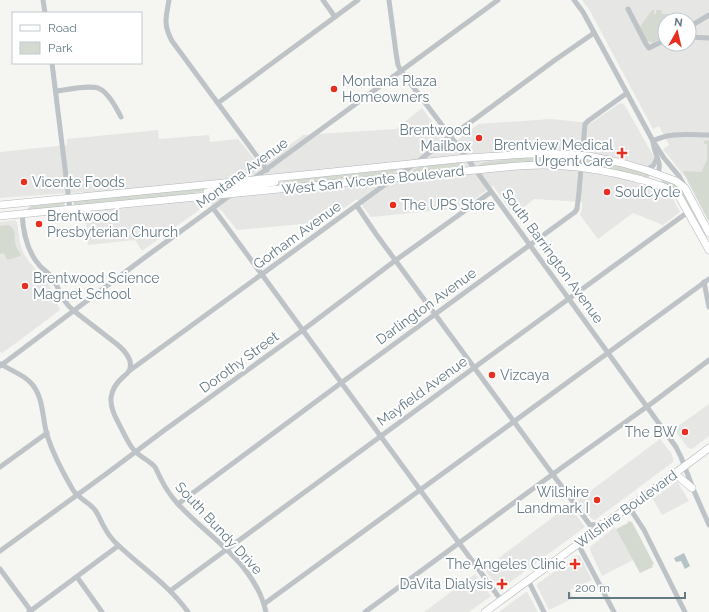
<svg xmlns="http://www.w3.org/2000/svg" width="709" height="612" viewBox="0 0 709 612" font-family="Raleway,sans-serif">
	<rect width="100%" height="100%" fill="#f5f5f1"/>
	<g fill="#e6e6e5" fill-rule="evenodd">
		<path d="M582,0H709V222L685,177L663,149L669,145L659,126L653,129L590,11ZM665,20H689V44H665Z"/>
		<polygon points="620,103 624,104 654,157 643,186 672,197 680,212 663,225 633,213 598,239 580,215 582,209 582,202 534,199 514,215 493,186 462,208 371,217 357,199 324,222 237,230 222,211 209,203 142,251 135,240 88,245 83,192 0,198 0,152 67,145 67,139 158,130 159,139 209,135 210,142 238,139 261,167 303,135 396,129 422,108 450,146 478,124 551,119 591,123"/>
		<polygon points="15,220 17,222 20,243 23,252 29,262 48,283 52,290 55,299 60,310 5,351 2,353 0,352 0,222"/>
		<polygon points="709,404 709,436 692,449 688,448 674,429"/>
		<polygon points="660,439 671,453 673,459 673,462 595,520 592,519 577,501"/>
		<polygon points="677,481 689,501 662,515 653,499"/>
		<polygon points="569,505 585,527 501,589 499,588 484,569"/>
		<polygon points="615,527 633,560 602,576 590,550 590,547"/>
		<polygon points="577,555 580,556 592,580 570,590 574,598 549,610 537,586 537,584"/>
		<polygon points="475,574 491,596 469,612 424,612"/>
		<polygon points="526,592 527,592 538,612 499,612"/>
	</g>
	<g fill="#d5dad0">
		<polygon points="652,10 654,10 654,14 656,14 656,10 661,10 662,14 676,14 676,19 665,20 665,36 653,43 647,41 640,27"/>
		<polygon points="708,140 709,141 709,222 683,171 701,172 707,160 707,145 704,143 704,141"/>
		<polygon points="535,156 578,158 577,164 479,166 482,163 486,162 505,160 517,157"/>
		<polygon points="587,159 606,162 650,174 649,178 586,165 585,164 586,160"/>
		<polygon points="462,162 463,163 459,166 457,167 436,169 428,172 408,174 418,167"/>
		<polygon points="399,168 390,176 252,189 255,187 289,181 298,178"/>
		<polygon points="663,178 678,186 682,190 709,243 709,248 680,192 675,188 661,182"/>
		<polygon points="234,184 231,186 199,192 184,195 74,206 73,199"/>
		<polygon points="64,200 65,207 28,210 28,208 31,206 51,204"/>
		<path d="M8,225C18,229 13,238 16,246C17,249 19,252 21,254L20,256L7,260L4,253L0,254V226Z"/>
		<polygon points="628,521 632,522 654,564 652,565 653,567 640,573 616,529 628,523"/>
	</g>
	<polygon fill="#b4c4c6" points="684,553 690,566 685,569 681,561 676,562 674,558"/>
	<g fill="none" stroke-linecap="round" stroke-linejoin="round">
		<defs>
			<g id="major">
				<polyline points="241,190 256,185 275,182"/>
				<polyline points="207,192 239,186 245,183"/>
				<polyline points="0,205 303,175 467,158 529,154 563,154 589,156 622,163 646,170 676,181 685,188 709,233"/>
				<path d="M0,216L475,170C497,168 519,165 542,165C576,165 609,171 642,180C655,184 671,187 680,198L709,250"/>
				<polyline points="672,476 679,477 692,488"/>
				<polyline points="485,612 589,536 602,524 606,523 647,494 709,448"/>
			</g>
		</defs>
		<use href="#major" stroke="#b1b7ba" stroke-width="8"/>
		<g stroke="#bdc3c6" stroke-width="5">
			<polyline points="43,0 45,13"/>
			<path d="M169,0C166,18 163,24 172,41L267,170"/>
			<polyline points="323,0 335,17"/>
			<polyline points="389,0 396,53 398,65 401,71 467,158 676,447 681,457 694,491 709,525"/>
			<polyline points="574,0 583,12 653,141 664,158 679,176 684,185"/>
			<polyline points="628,9 646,44 649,48 665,40"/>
			<polyline points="689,27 709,15"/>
			<polyline points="689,37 709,38"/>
			<polyline points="52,63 70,209"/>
			<path d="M56,91C66,90 92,84 100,89C108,93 117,109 121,117"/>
			<polyline points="218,103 358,0"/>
			<path d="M653,141C670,132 690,135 709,135"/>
			<path d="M653,142C654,150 657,156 659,163C660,166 659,170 658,174"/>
			<polyline points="646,170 653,166 657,158"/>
			<polyline points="253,179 498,0"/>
			<polyline points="357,206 376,234 590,525 602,524"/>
			<polyline points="213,208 501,600"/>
			<path d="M22,213C23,232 27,252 40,266C45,271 50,274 53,279C57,285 59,291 62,296C65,302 69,307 74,311L118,345C125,351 134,361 129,371C128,373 124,376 123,377C116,383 112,389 111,398C110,410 118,421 123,432C127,439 130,447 136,452C142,458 150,461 155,467C158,472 159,476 162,481C166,489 171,496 177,503C209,538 255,563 266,612"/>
			<polyline points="704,282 709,307"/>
			<path d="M1,364C11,371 23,374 31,383C44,397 42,418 47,435C53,454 63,473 73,490C78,498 89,502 95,510C98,514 100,519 102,523C106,531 111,539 118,545C141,567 169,585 188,612"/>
			<polyline points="0,366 144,258 232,194"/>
			<polyline points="129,371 394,178 415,164 450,136 475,119 555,60 594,33"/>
			<polyline points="0,467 47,433"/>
			<polyline points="178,504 341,383 575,212 577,209 579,192 585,124 588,121 627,93"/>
			<polyline points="629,507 644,530 685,612"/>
			<polyline points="578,544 614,612"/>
			<polyline points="0,551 106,474 166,429 303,330 396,260 491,192"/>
			<polyline points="0,569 31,611"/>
			<polyline points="77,577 102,612"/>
			<polyline points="528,580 544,612"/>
			<polyline points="170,591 475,367 688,212"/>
			<polyline points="264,604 709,279"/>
			<polyline points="29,612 118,546"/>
			<polyline points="365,612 553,474 652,403 709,360"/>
		</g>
		<use href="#major" stroke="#fff" stroke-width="7"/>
	</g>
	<g fill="#e72f1f" stroke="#fff" stroke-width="1.5">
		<circle cx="334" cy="89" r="4"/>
		<circle cx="479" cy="138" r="4"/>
		<path d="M620 147h4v4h4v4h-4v4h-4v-4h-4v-4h4z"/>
		<circle cx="24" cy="182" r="4"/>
		<circle cx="607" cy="192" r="4"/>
		<circle cx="393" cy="205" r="4"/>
		<circle cx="39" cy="224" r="4"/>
		<circle cx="25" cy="286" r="4"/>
		<circle cx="492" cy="375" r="4"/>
		<circle cx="685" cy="432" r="4"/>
		<circle cx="597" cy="500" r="4"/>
		<path d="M573 558h4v4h4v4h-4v4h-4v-4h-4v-4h4z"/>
		<path d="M500 578h4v4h4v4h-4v4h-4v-4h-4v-4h4z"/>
	</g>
	<g text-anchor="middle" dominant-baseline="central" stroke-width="4" stroke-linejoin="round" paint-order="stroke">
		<g font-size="14" fill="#637a83" stroke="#fff" text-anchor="start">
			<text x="342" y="81">Montana Plaza<tspan x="342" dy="16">Homeowners</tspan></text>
			<text x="471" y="130" text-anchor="end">Brentwood<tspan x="471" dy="16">Mailbox</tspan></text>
			<text x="613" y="145" text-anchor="end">Brentview Medical<tspan x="613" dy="16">Urgent Care</tspan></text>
			<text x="32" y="182">Vicente Foods</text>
			<text x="615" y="192">SoulCycle</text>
			<text x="401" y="205">The UPS Store</text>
			<text x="47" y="216">Brentwood<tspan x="47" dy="16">Presbyterian Church</tspan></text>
			<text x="33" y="278">Brentwood Science<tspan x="33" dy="16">Magnet School</tspan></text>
			<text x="500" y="375">Vizcaya</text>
			<text x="677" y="432" text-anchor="end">The BW</text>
			<text x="589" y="492" text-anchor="end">Wilshire<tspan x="589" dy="16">Landmark I</tspan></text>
			<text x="566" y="564" text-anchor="end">The Angeles Clinic</text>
			<text x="493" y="584" text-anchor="end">DaVita Dialysis</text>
		</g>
		<g font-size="14" fill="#637a83" stroke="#fff">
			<text transform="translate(242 173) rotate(-36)">Montana Avenue</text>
			<text transform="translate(373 180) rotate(-6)">West San Vicente Boulevard</text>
			<text transform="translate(297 235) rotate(-36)">Gorham Avenue</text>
			<text transform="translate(553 256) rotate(54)">South Barrington Avenue</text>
			<text transform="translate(426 306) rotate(-36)">Darlington Avenue</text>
			<text transform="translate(239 362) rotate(-36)">Dorothy Street</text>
			<text transform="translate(422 391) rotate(-36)">Mayfield Avenue</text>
			<text transform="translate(626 509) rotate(-36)">Wilshire Boulevard</text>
			<text transform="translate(219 528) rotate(47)">South Bundy Drive</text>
		</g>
	</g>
	<rect x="12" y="12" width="130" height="52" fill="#ffffff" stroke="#c1cacd"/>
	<rect x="20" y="25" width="20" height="6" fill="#ffffff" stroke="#c1cacd"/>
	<text x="48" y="32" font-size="12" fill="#637a83">Road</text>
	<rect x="20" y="42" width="20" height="12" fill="#d5dad0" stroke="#c1cacd"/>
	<text x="48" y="52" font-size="12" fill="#637a83">Park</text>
	<g transform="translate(677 32) rotate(8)"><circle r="19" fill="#ffffff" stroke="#c1cacd"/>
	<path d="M0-3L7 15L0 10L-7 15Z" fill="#e72f1f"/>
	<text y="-6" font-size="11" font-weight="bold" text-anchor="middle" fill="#637a83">N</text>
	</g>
	<path d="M569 592v6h116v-6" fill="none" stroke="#637a83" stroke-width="2"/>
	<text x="575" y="592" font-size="12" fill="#637a83" stroke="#ffffff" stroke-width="3" paint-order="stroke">200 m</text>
</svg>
